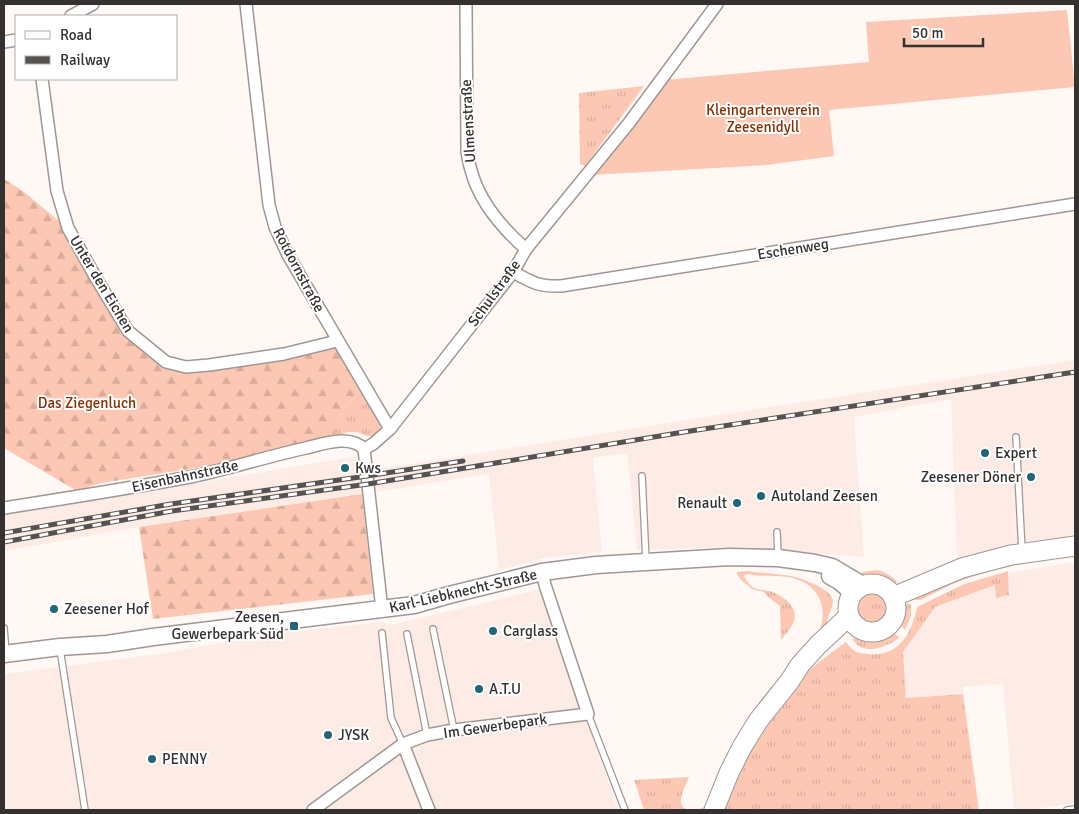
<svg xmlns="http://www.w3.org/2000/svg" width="1079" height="814" viewBox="0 0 1079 814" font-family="Signika,sans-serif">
	<defs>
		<pattern id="grass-tufts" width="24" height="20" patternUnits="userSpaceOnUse" patternTransform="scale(1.25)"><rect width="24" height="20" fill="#fcc8b3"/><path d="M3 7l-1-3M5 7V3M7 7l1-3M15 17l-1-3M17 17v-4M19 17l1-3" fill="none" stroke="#d9ac9a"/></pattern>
		<pattern id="forest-firs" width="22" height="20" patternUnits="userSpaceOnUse" patternTransform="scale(1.25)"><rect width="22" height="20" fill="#fcc8b3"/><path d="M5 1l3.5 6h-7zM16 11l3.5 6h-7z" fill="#d9ac9a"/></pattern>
	</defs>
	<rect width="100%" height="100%" fill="#fff8f5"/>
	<g fill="#fdece6">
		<polygon points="1075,360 1075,537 1037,540 1006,546 957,559 951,399 854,417 864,557 741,547 637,550 627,453 593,458 602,551 545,558 499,570 489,474 362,494 139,527 4,551 4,512 174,487 357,456 359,471 412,464 724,414"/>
		<polygon points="1075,562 1075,803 1028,810 1014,810 1003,684 963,687 963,694 906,698 903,652 934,607 995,585 1009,594 1008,573"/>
		<polygon points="541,589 618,810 4,810 4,674 166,653 271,634 382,622 392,625"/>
	</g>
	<g fill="url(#grass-tufts)">
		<polygon points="644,86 585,166 580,164 579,93"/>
		<path d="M360,388L381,424C380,431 376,437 367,436C363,435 360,432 355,432C348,431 342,434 335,437V424L340,418L344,407L352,399L357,398Z"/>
		<path d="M1065,556C1031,562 995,568 963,580C948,585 935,593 921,600H916L913,599L922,593L1007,562Z"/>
		<path d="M876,570C885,571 891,576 898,582C888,585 884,579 877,579C873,579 868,579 864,579L862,578V572Z"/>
		<path d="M748,571C765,574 782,573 799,578C806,580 813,584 820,587C826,591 832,594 833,601C833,608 829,613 827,620L828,623L708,810H644L634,780L689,777C686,785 680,795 681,803C683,814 702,811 707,804C710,800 713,788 715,783C724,762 733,740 746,721C766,690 795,660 819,632C830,605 816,581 787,577C773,575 760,577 747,574L744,576C746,580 750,586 754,588C758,590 764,590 769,591C781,594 799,606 794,621C792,628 785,634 781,640L780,606L768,597L764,592L752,589L741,580L737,574V572Z"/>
		<path d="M1008,571L1009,595L996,598L995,585L935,607L903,652L906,698L963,694L979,810H722L734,778L754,741L803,676L819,662L846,642C854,652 856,653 869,654C899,657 911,634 917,608L919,606L962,585Z"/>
		<circle cx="871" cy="609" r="16"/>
		<polygon points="908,603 911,605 911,616 905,630 898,622 902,610"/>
		<path d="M891,631L899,637V638C890,645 872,653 861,647C857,646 854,641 852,639C858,637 862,638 868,638C877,640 885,636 891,631Z"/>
	</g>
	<g fill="url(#forest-firs)">
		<polygon points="4,179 24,192 60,222 83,253 128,331 152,352 186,367 337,341 361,392 361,396 357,398 352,399 344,407 340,418 335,424 335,437 292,449 209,466 101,483 77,491 4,448"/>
		<polygon points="362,494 373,594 153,619 139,527"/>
	</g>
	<polygon fill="#fcc8b3" points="1067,10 1075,87 829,110 834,156 767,165 592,175 663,80 869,62 866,22"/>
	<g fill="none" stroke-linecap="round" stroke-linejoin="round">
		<defs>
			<g id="lane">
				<polyline points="1016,437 1022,551"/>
				<polyline points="642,476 646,561"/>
				<polyline points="777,532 778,556"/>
				<polyline points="4,628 6,653"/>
				<polyline points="433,629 454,730"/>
				<polyline points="382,633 391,718 403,744"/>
				<polyline points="407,634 427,735"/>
				<polyline points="60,649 85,810"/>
				<polyline points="588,714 625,810"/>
				<polyline points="1067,810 1075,809"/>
			</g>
			<g id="street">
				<polyline points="246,4 269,205 275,227 288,255 390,429"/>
				<path d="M466,4L467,151C468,158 469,164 471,170C479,201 502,228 526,249"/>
				<polyline points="71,16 93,4"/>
				<polyline points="4,42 16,40"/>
				<polyline points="42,79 57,191 68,228 96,278 128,331 166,362 186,367 209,365 284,354 337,341"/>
				<path d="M513,272C531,282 539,287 561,286L1075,204"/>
				<polyline points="364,449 373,444 390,429 513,272 526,249 629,123 717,4"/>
				<polyline points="364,449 382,610"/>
				<path d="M4,508C68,498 132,488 195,476C232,468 269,456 306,448C323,444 350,434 364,449"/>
				<polyline points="403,744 429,810"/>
				<polyline points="313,810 403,744 427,735 454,730 588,714 545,585 542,572"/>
			</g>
			<g id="secondary">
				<polyline points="830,576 839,581 853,593"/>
				<polyline points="4,654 60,647 107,644 153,637 414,605 449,595 542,572 596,565 729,557 778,558 815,563 832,567 864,586"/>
			</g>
			<g id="primary">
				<circle cx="872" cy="608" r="24"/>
				<polyline points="893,597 962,568 1011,555 1075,546"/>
				<polyline points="714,810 729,773 742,747 758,721 789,682 800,665 818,645 849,616"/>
			</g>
		</defs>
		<use href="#lane" stroke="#9f9794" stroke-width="8"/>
		<use href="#street" stroke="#9f9794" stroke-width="14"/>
		<use href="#secondary" stroke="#9f9794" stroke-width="19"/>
		<use href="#primary" stroke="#9f9794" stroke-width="21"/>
		<use href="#lane" stroke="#fff" stroke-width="5.5"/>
		<use href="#street" stroke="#fff" stroke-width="11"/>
		<use href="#secondary" stroke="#fff" stroke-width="16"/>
		<use href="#primary" stroke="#fff" stroke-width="19"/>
		<defs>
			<g id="rail">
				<polyline points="4,533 171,504 367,476 463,461"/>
				<polyline points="4,542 172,511 368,484 684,432 1075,372"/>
			</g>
		</defs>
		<use href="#rail" stroke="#565250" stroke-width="5"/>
		<use href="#rail" stroke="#fff" stroke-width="3" stroke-dasharray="9" stroke-linecap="butt"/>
	</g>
	<g fill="#226478" stroke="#fff" stroke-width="2">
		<circle cx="985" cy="453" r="5"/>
		<circle cx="345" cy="468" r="5"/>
		<circle cx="1031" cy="477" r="5"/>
		<circle cx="761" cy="496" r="5"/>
		<circle cx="737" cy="503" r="5"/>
		<circle cx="54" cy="609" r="5"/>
		<rect x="289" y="621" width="10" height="10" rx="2.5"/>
		<circle cx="493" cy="631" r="5"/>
		<circle cx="479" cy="689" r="5"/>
		<circle cx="328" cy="735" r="5"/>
		<circle cx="152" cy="759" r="5"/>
	</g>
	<g text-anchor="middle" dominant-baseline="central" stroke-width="4" stroke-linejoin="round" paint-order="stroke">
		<g font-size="15" fill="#862f00" stroke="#fff">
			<text x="763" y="110">Kleingartenverein<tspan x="763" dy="17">Zeesenidyll</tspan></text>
			<text x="87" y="403">Das Ziegenluch</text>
		</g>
		<g font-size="15" fill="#353130" stroke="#fff">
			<text transform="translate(468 121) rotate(-93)">Ulmenstraße</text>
			<text transform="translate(793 249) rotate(-9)">Eschenweg</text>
			<text transform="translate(299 270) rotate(62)">Rotdornstraße</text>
			<text transform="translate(102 284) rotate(59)">Unter den Eichen</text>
			<text transform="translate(494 293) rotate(-54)">Schulstraße</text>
			<text transform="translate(185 476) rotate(-12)">Eisenbahnstraße</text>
			<text transform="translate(463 591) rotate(-13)">Karl-Liebknecht-Straße</text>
			<text transform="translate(495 726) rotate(-8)">Im Gewerbepark</text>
		</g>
		<g font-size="15" fill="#353130" stroke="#fff" text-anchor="start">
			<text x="995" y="453">Expert</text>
			<text x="355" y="468">Kws</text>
			<text x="1021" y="477" text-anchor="end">Zeesener Döner</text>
			<text x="771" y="496">Autoland Zeesen</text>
			<text x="727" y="503" text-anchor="end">Renault</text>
			<text x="64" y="609">Zeesener Hof</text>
			<text x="284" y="617" text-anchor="end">Zeesen,<tspan x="284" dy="17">Gewerbepark Süd</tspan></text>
			<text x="503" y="631">Carglass</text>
			<text x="489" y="689">A.T.U</text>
			<text x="338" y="735">JYSK</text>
			<text x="162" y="759">PENNY</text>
		</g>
	</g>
	<rect width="1079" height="814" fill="none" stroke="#353130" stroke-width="10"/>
	<rect x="15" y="15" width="162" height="65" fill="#ffffff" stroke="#aeadac"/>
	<rect x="25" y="31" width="25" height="8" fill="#ffffff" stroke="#aeadac"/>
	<text x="60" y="40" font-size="15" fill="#353130">Road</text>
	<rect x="25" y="56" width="25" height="8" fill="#565250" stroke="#aeadac"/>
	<text x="60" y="65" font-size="15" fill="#353130">Railway</text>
	<path d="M904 38v8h79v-8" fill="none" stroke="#353130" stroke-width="2.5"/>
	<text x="912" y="38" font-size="15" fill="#353130" stroke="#ffffff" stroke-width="4" paint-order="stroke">50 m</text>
</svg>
